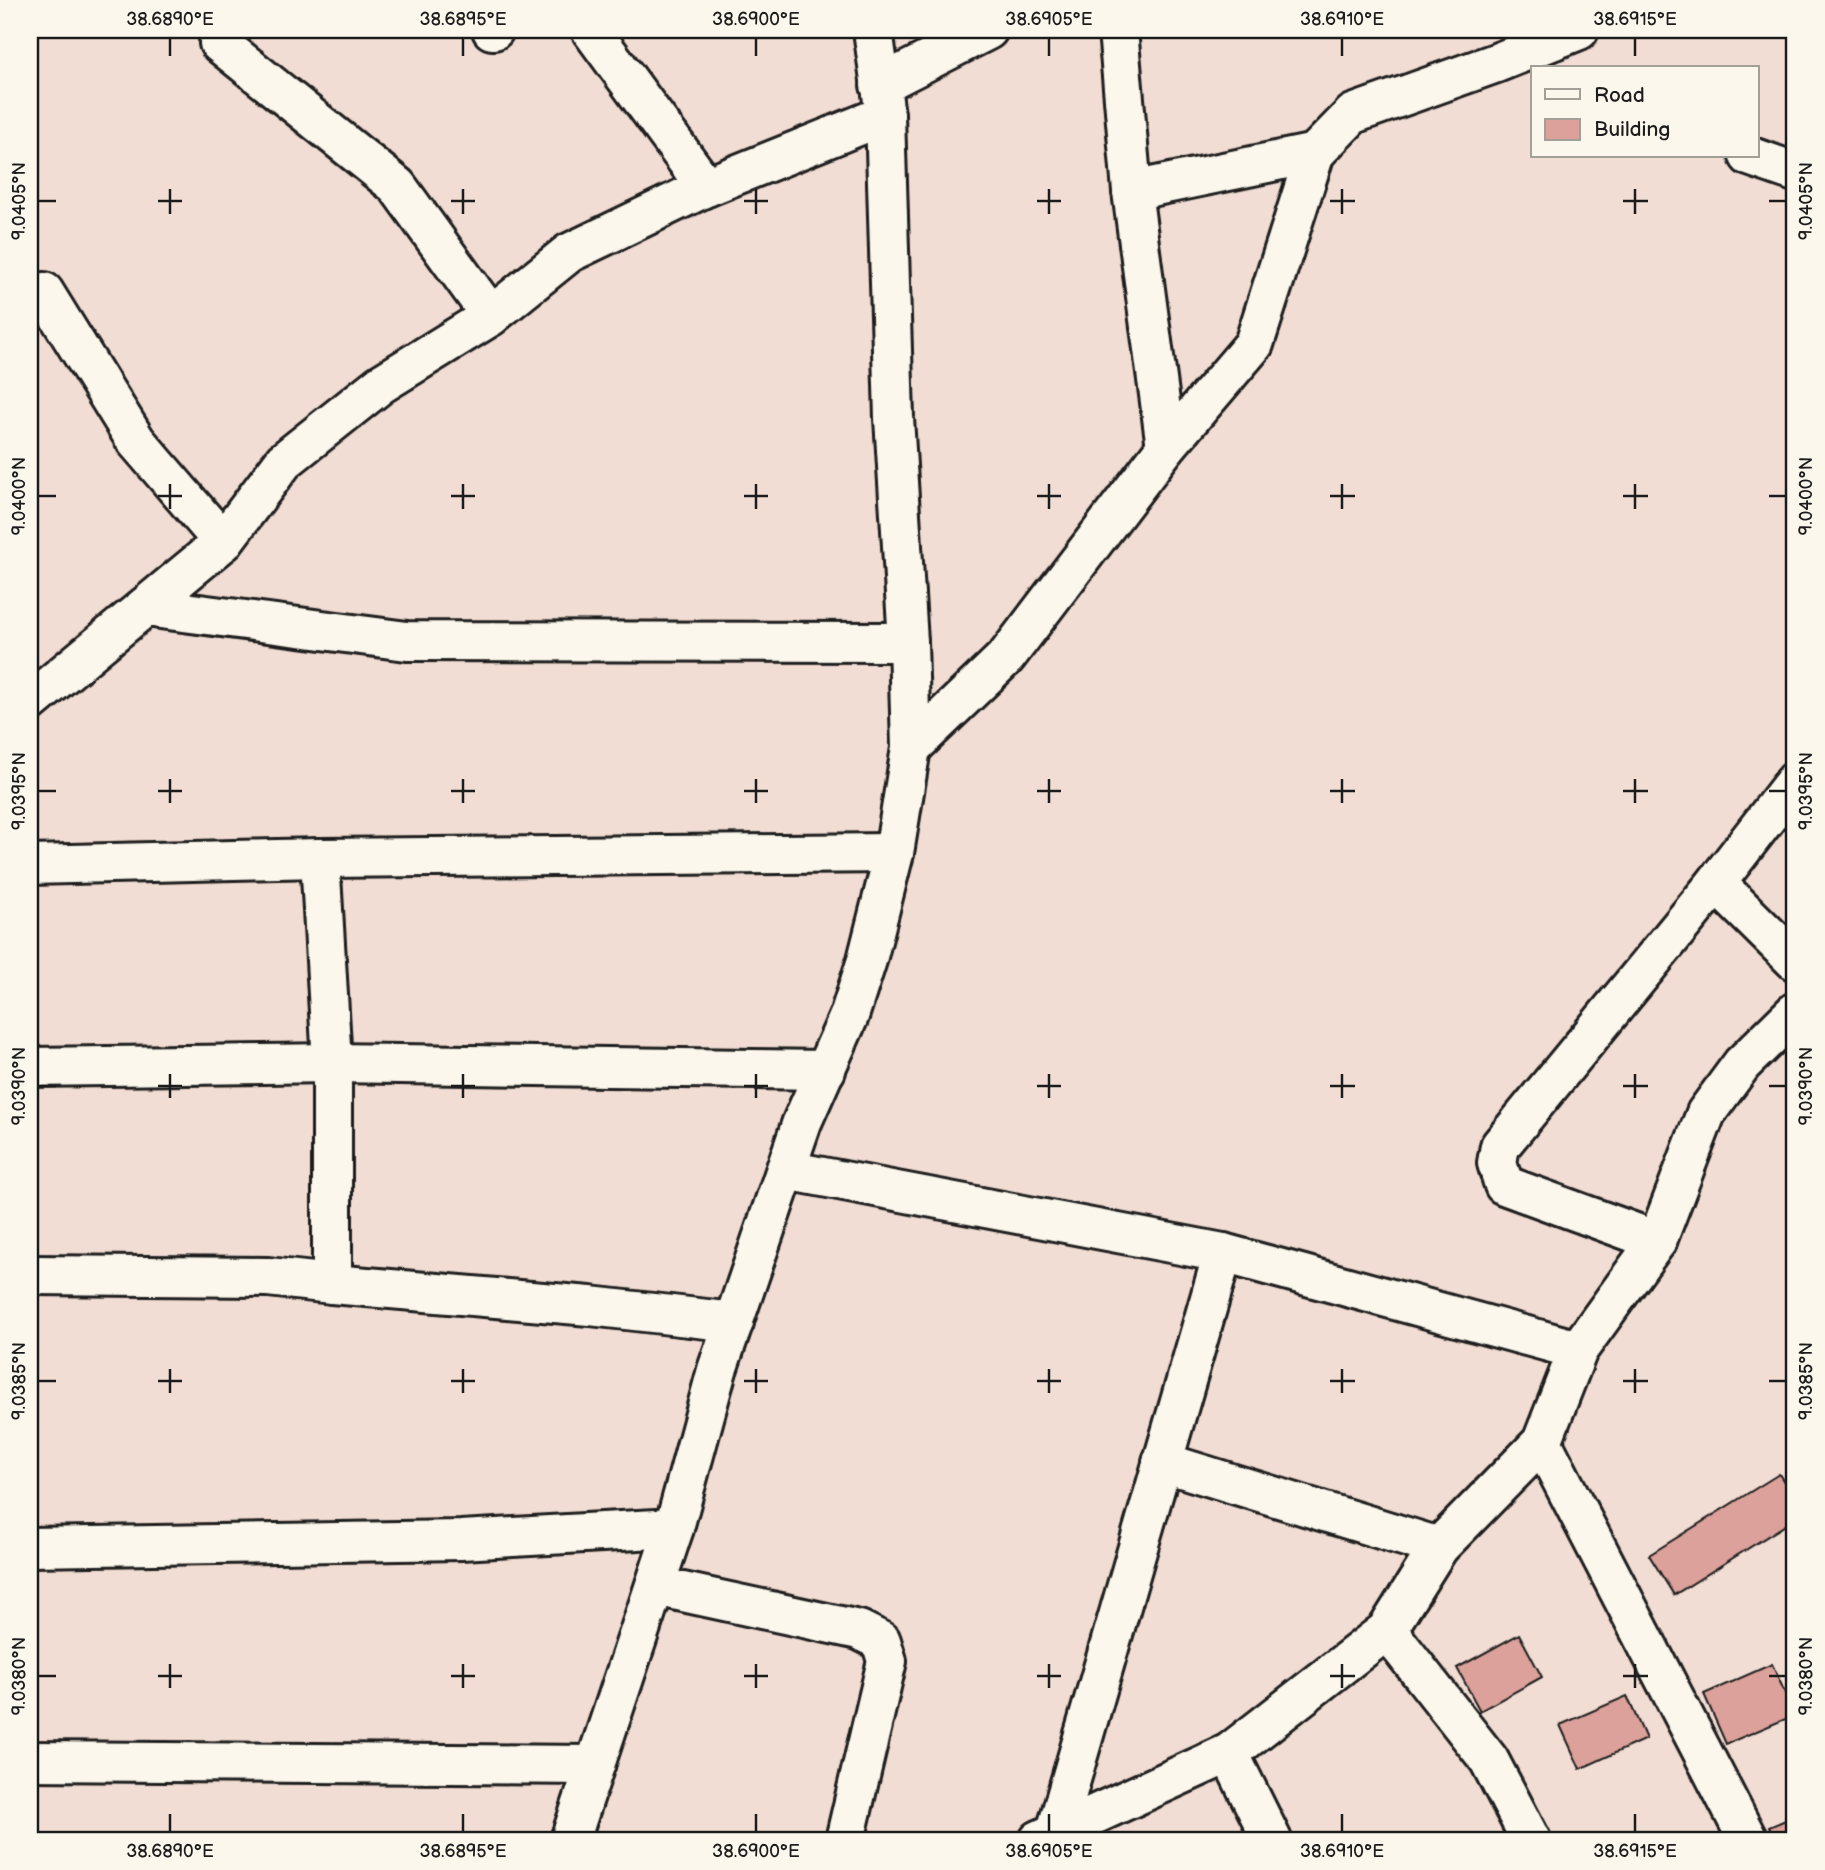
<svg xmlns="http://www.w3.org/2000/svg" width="1825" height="1870" viewBox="0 0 1825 1870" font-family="'Balsamiq Sans',sans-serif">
	<rect width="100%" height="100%" fill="#f1ddd3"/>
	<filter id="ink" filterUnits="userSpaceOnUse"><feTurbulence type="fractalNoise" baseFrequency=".0143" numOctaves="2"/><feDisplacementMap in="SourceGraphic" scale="14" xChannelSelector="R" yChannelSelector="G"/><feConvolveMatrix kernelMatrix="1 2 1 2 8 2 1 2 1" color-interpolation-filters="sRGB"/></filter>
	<g filter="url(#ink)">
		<g fill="#dba19a" stroke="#1c1c1c" stroke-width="2">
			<polygon points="1779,1474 1795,1499 1795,1519 1674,1595 1649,1555"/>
			<polygon points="1519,1634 1542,1677 1480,1711 1457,1668"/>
			<polygon points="1772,1664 1795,1715 1726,1744 1704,1694"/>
			<polygon points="1627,1696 1646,1739 1580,1769 1560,1725"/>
			<polygon points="1795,1816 1795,1840 1775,1840 1769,1827"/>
		</g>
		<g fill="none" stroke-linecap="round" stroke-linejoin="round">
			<defs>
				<g id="street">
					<polyline points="492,30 494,30"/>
					<polyline points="591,30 706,187"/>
					<polyline points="1118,30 1132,191 1166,447"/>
					<polyline points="219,43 397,186 491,316"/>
					<polyline points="880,85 988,30"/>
					<polyline points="1749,156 1795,172"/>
					<polyline points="1132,191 1315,153"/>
					<polyline points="44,292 136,441 223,542"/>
					<polyline points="145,607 407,641 908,642"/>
					<polyline points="30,702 223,542 284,461 381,384 491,316 569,253 706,187 885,115"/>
					<polyline points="911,748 1007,656 1166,447 1254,344 1315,153 1353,114 1496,63 1579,30"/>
					<polyline points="320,858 332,1063 332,1284"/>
					<polyline points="30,865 320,858 894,853"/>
					<polyline points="1716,883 1795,961"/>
					<polyline points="30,1067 332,1063 826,1070"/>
					<polyline points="786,1170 1223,1253 1578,1350"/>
					<polyline points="1657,1241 1504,1185 1497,1163 1500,1146 1716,883 1795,781"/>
					<polyline points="30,1275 268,1277 332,1284 590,1306 734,1322"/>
					<polyline points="1542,1442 1748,1840"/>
					<polyline points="1162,1462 1439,1547"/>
					<polyline points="30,1547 461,1540 674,1528"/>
					<polyline points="655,1586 859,1630 881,1641 887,1661 845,1840"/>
					<polyline points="1387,1630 1489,1760 1531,1840"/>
					<polyline points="1229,1753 1272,1840"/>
					<polyline points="30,1761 595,1765"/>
					<polyline points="1055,1835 1223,1253"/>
					<polyline points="570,1840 674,1528 717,1370 802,1122 849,1016 867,960 894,853 911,748 908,642 894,418 885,115 873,30"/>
					<polyline points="1039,1840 1229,1753 1387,1630 1439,1547 1542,1442 1578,1350 1657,1241 1706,1113 1742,1064 1795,1012"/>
				</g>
			</defs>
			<use href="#street" stroke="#1c1c1c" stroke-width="44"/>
			<use href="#street" stroke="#fbf7ec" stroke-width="38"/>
		</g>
	</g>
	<path fill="none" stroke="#1c1c1c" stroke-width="2.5" d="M170,38V56M463,38V56M756,38V56M1049,38V56M1342,38V56M1635,38V56M170,189V214M463,189V214M756,189V214M1049,189V214M1342,189V214M1635,189V214M38,201H56M158,201H182M451,201H475M744,201H768M1037,201H1061M1330,201H1355M1623,201H1648M1769,201H1786M170,484V509M463,484V509M756,484V509M1049,484V509M1342,484V509M1635,484V509M38,496H56M158,496H182M451,496H475M744,496H768M1037,496H1061M1330,496H1355M1623,496H1648M1769,496H1786M170,779V803M463,779V803M756,779V803M1049,779V803M1342,779V803M1635,779V803M38,791H56M158,791H182M451,791H475M744,791H768M1037,791H1061M1330,791H1355M1623,791H1648M1769,791H1786M170,1074V1098M463,1074V1098M756,1074V1098M1049,1074V1098M1342,1074V1098M1635,1074V1098M38,1086H56M158,1086H182M451,1086H475M744,1086H768M1037,1086H1061M1330,1086H1355M1623,1086H1648M1769,1086H1786M170,1369V1393M463,1369V1393M756,1369V1393M1049,1369V1393M1342,1369V1393M1635,1369V1393M38,1381H56M158,1381H182M451,1381H475M744,1381H768M1037,1381H1061M1330,1381H1355M1623,1381H1648M1769,1381H1786M170,1664V1688M463,1664V1688M756,1664V1688M1049,1664V1688M1342,1664V1688M1635,1664V1688M38,1676H56M158,1676H182M451,1676H475M744,1676H768M1037,1676H1061M1330,1676H1355M1623,1676H1648M1769,1676H1786M170,1814V1832M463,1814V1832M756,1814V1832M1049,1814V1832M1342,1814V1832M1635,1814V1832"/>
	<rect width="1825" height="1870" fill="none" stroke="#fbf7ec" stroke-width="77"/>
	<rect x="1531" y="66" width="228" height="91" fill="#fbf7ec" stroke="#a29f99" stroke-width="2"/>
	<rect x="1545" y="89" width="35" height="10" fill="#fbf7ec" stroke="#a29f99" stroke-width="2"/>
	<text x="1594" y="102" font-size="21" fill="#1c1c1c">Road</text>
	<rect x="1545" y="119" width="35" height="21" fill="#dba19a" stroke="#a29f99" stroke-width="2"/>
	<text x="1594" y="136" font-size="21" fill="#1c1c1c">Building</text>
	<rect x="38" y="38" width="1748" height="1794" fill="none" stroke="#1c1c1c" stroke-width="2.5"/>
	<g font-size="18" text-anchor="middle" fill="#1c1c1c">
		<text x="170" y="25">38.6890°E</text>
		<text x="463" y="25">38.6895°E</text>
		<text x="756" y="25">38.6900°E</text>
		<text x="1049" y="25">38.6905°E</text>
		<text x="1342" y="25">38.6910°E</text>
		<text x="1635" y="25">38.6915°E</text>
		<text transform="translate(19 201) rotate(-90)" y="6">9.0405°N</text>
		<text transform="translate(1806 201) rotate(-90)" y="6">9.0405°N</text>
		<text transform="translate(19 496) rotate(-90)" y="6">9.0400°N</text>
		<text transform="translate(1806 496) rotate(-90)" y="6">9.0400°N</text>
		<text transform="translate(19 791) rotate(-90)" y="6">9.0395°N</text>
		<text transform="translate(1806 791) rotate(-90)" y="6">9.0395°N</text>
		<text transform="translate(19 1086) rotate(-90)" y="6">9.0390°N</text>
		<text transform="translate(1806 1086) rotate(-90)" y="6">9.0390°N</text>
		<text transform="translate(19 1381) rotate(-90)" y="6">9.0385°N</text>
		<text transform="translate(1806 1381) rotate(-90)" y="6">9.0385°N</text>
		<text transform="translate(19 1676) rotate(-90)" y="6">9.0380°N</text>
		<text transform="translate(1806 1676) rotate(-90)" y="6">9.0380°N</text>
		<text x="170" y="1857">38.6890°E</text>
		<text x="463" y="1857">38.6895°E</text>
		<text x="756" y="1857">38.6900°E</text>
		<text x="1049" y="1857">38.6905°E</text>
		<text x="1342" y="1857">38.6910°E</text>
		<text x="1635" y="1857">38.6915°E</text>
	</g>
</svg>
